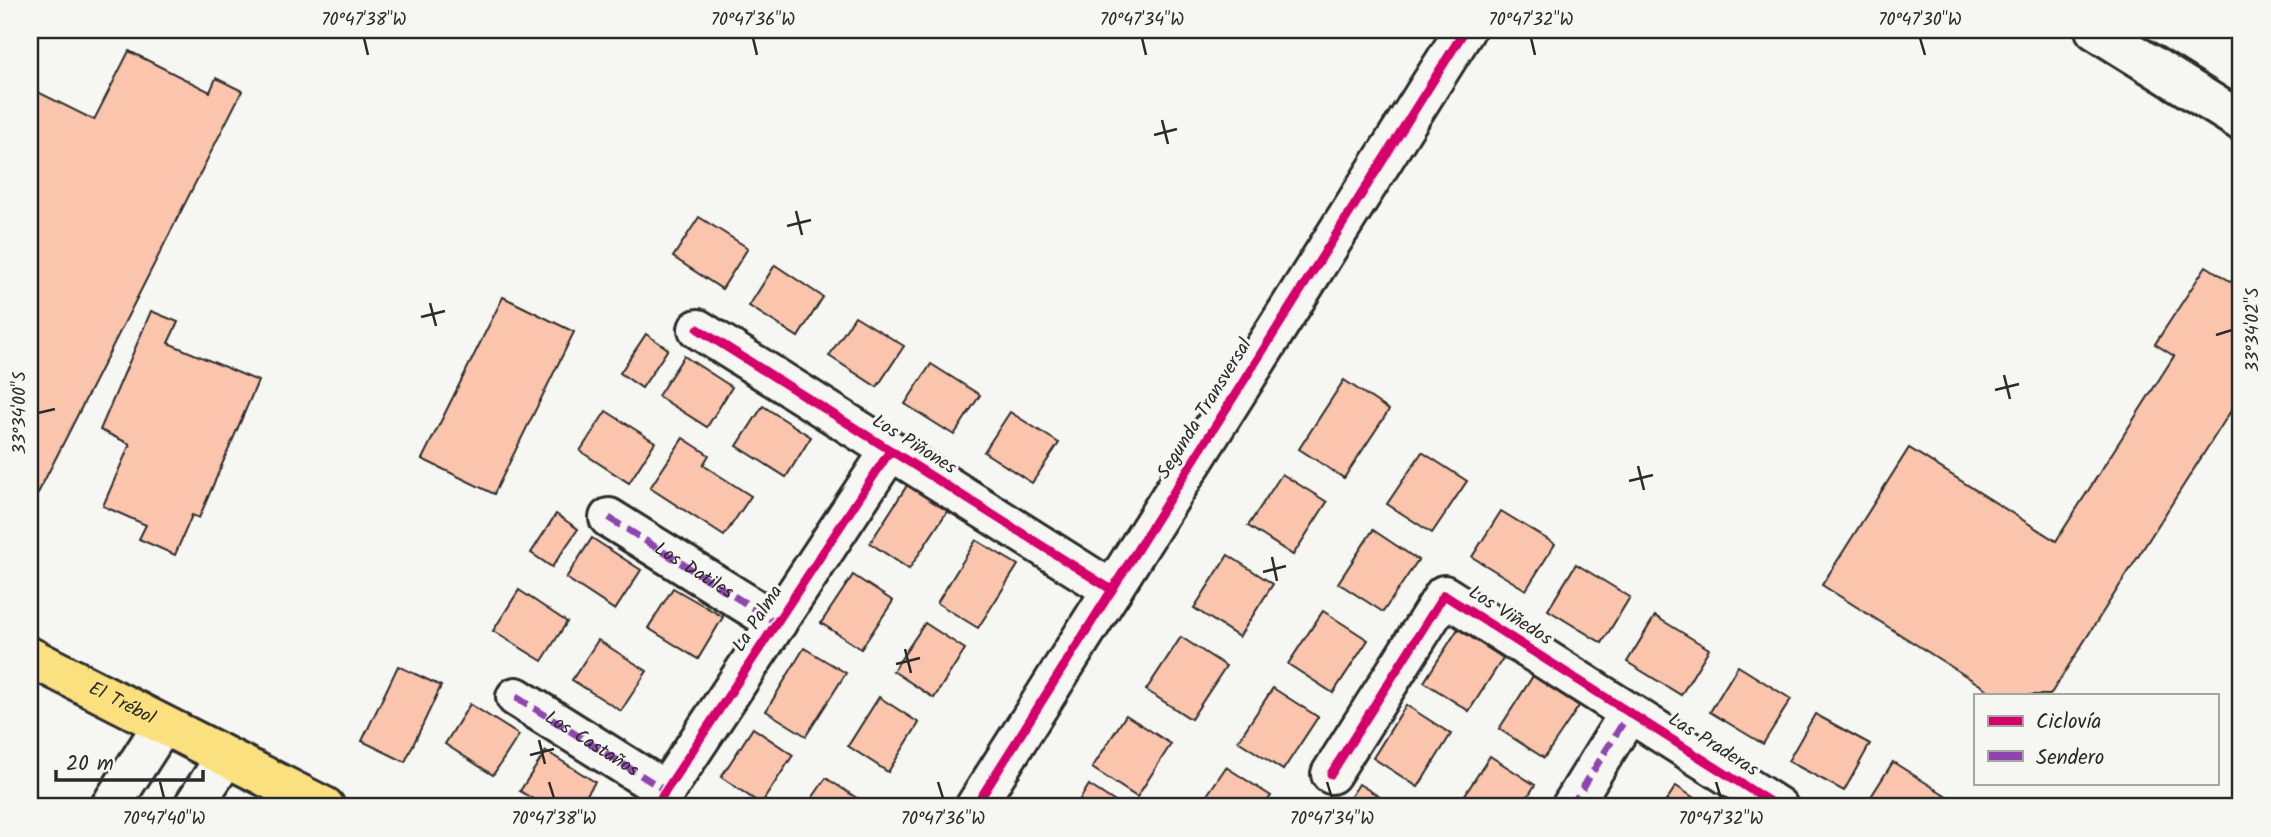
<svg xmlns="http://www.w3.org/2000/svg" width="2271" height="837" viewBox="0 0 2271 837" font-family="Kalam,sans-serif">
	<rect width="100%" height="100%" fill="#f6f6f2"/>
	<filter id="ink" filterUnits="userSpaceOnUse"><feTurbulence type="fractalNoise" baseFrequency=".0143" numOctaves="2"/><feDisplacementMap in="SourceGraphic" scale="14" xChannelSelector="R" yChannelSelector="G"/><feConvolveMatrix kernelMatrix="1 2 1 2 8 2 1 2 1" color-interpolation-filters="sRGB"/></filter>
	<g filter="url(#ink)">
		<g fill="#fac5ac" stroke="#2b2b2b" stroke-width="2">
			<polygon points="129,51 210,92 216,78 242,91 37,495 30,491 30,88 94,120"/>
			<polygon points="699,217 748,248 722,289 673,257"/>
			<polygon points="775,265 823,297 798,337 749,306"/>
			<polygon points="2206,266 2241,288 2241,395 2050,695 1996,695 1822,585 1909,448 2056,541 2174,356 2155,344"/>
			<polygon points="503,297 574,332 494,494 422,459"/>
			<polygon points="151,311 178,322 168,343 258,381 199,518 192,515 175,555 139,539 146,525 103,506 130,444 100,430"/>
			<polygon points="855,316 904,346 877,387 829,356"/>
			<polygon points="646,334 668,349 642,388 620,373"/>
			<polygon points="684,356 732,387 707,427 658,396"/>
			<polygon points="931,364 980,395 954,435 905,404"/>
			<polygon points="1344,380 1389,410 1344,478 1299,449"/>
			<polygon points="763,406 811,437 786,477 737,446"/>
			<polygon points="606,411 655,442 629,483 580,451"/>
			<polygon points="1010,412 1059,443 1032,483 984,452"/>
			<polygon points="683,438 709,455 703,465 751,496 724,536 650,488"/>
			<polygon points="1422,452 1467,481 1432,533 1387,504"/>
			<polygon points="1282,474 1327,502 1293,555 1248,526"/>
			<polygon points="908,484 948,510 909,569 870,543"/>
			<polygon points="1501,511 1555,544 1526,590 1472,557"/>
			<polygon points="556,514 578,529 552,567 531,553"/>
			<polygon points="1373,530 1418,560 1383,612 1338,583"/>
			<polygon points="592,538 641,570 615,610 566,578"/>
			<polygon points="976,540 1018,565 978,628 937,603"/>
			<polygon points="1228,555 1273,584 1239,637 1194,608"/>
			<polygon points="1576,564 1630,597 1602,643 1548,610"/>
			<polygon points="853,575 893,601 861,649 821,623"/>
			<polygon points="673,588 723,617 698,659 648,628"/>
			<polygon points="519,590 567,622 542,661 493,631"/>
			<polygon points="1323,611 1368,640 1333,693 1288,664"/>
			<polygon points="1655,616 1709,649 1681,695 1627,662"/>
			<polygon points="925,623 965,649 934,698 893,671"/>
			<polygon points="1458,629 1503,658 1469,711 1424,682"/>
			<polygon points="1181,637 1226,666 1191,719 1146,690"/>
			<polygon points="598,640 647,671 621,711 572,680"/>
			<polygon points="804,648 846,673 806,736 766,711"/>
			<polygon points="398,666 441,686 405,762 362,741"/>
			<polygon points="1738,666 1791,699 1763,744 1710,712"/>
			<polygon points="1533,676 1579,706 1544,758 1499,729"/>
			<polygon points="1273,688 1318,717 1283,770 1238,741"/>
			<polygon points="879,697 919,723 888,772 848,746"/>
			<polygon points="470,704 519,735 493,775 445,744"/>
			<polygon points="1406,705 1451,734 1418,787 1373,758"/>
			<polygon points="1815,714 1870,744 1844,791 1788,761"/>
			<polygon points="1126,715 1171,744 1137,797 1092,768"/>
			<polygon points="753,728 793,755 761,804 721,777"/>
			<polygon points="546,751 595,782 579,807 546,807 520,791"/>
			<polygon points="1490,756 1535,785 1521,807 1457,807"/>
			<polygon points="1893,762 1964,807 1865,806"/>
			<polygon points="1226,767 1271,796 1263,807 1199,807"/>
			<polygon points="826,778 866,804 864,807 806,807"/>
			<polygon points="1359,784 1396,807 1344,807"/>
			<polygon points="1089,785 1123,807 1075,807"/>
			<polygon points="1676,786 1708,807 1662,807"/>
		</g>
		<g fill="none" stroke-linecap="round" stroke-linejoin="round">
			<defs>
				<g id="minor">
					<polyline points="2095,30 2241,121"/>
					<polyline points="698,329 1112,590"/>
					<path id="s1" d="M609,518L777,623"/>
					<path id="s2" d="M516,697L666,791"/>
					<polyline points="1331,774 1444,595 1778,807"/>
					<polyline points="110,807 162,726"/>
					<polyline points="193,807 225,758"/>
					<polyline points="655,807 890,451"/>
					<polyline points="975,807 1465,30"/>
					<polyline points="1571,807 1629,713"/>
				</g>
				<g id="major">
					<path id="s3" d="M30,657L325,807"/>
				</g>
			</defs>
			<use href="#minor" stroke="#2b2b2b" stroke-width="44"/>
			<use href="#major" stroke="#2b2b2b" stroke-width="44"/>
			<use href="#minor" stroke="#f6f6f2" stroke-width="38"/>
			<use href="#major" stroke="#fbe080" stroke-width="38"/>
			<g stroke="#8e44ad" stroke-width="7" stroke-dasharray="14 7" stroke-linecap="butt">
				<polyline points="609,518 777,623"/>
				<polyline points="516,697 666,791 669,787"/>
				<polyline points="1571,807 1629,713"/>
			</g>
			<defs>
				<g id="cycleway">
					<polyline points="698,329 1112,590"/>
					<polyline points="1331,774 1444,595 1778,807"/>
					<polyline points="655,807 890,451"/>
					<polyline points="975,807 1465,30"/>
				</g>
			</defs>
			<use href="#cycleway" stroke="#f6f6f2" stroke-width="13"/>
			<use href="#cycleway" stroke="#d6006c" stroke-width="9"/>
		</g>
	</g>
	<path fill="none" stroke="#2b2b2b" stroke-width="2.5" d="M364,38L368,55M753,38L757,55M1142,38L1146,55M1531,38L1535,55M1920,38L1925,55M1162,120L1168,144M1154,135L1177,129M796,211L802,235M787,226L811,220M430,303L436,326M421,317L445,311M2216,335L2232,330M2004,375L2010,399M1995,390L2019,384M38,413L55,409M1638,466L1644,490M1629,481L1653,475M1272,557L1277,581M1263,572L1286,566M905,649L911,673M896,664L920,658M539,740L545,764M530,755L554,749M160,782L164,798M549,782L554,798M938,782L943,798M1327,782L1332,798M1716,782L1721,798"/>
	<g text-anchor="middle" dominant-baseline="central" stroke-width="6" stroke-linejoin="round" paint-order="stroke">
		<g font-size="19" fill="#2b2b2b" stroke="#f6f6f2">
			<text transform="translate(1205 409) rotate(-58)">Segunda Transversal</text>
			<text transform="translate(914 445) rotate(32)">Los Piñones</text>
			<text stroke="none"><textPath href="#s1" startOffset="100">Los Datiles</textPath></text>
			<text transform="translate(1510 616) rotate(32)">Los Viñedos</text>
			<text transform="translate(758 619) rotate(-57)">La Palma</text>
			<text stroke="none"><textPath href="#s3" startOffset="103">El Trébol</textPath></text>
			<text stroke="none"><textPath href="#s2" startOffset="89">Los Castaños</textPath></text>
			<text transform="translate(1713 745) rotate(32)">Las Praderas</text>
		</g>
	</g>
	<rect width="2271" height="837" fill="none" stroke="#f6f6f2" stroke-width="77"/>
	<rect x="1974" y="694" width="245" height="91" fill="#f6f6f2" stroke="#a5a5a2" stroke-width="2"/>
	<rect x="1988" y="716" width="35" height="10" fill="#d6006c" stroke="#a5a5a2" stroke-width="2"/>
	<text x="2036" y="728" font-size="21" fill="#2b2b2b">Ciclovía</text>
	<rect x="1988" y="751" width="35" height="10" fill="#8e44ad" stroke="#a5a5a2" stroke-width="2"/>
	<text x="2036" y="764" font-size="21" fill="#2b2b2b">Sendero</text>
	<path d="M56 770v10h147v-10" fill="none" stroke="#2b2b2b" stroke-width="3.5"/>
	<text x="66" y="770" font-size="21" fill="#2b2b2b" stroke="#f6f6f2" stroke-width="5" paint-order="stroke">20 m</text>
	<rect x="38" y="38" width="2194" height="760" fill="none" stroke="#2b2b2b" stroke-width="2.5"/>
	<g font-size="18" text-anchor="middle" fill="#2b2b2b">
		<text x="364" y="25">70°47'38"W</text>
		<text x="753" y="25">70°47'36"W</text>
		<text x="1142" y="25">70°47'34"W</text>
		<text x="1531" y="25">70°47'32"W</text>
		<text x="1920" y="25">70°47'30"W</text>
		<text transform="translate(2252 330) rotate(-90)" y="6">33°34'02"S</text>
		<text transform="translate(19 413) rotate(-90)" y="6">33°34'00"S</text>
		<text x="164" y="824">70°47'40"W</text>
		<text x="554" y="824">70°47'38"W</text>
		<text x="943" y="824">70°47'36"W</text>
		<text x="1332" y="824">70°47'34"W</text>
		<text x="1721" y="824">70°47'32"W</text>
	</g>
</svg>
